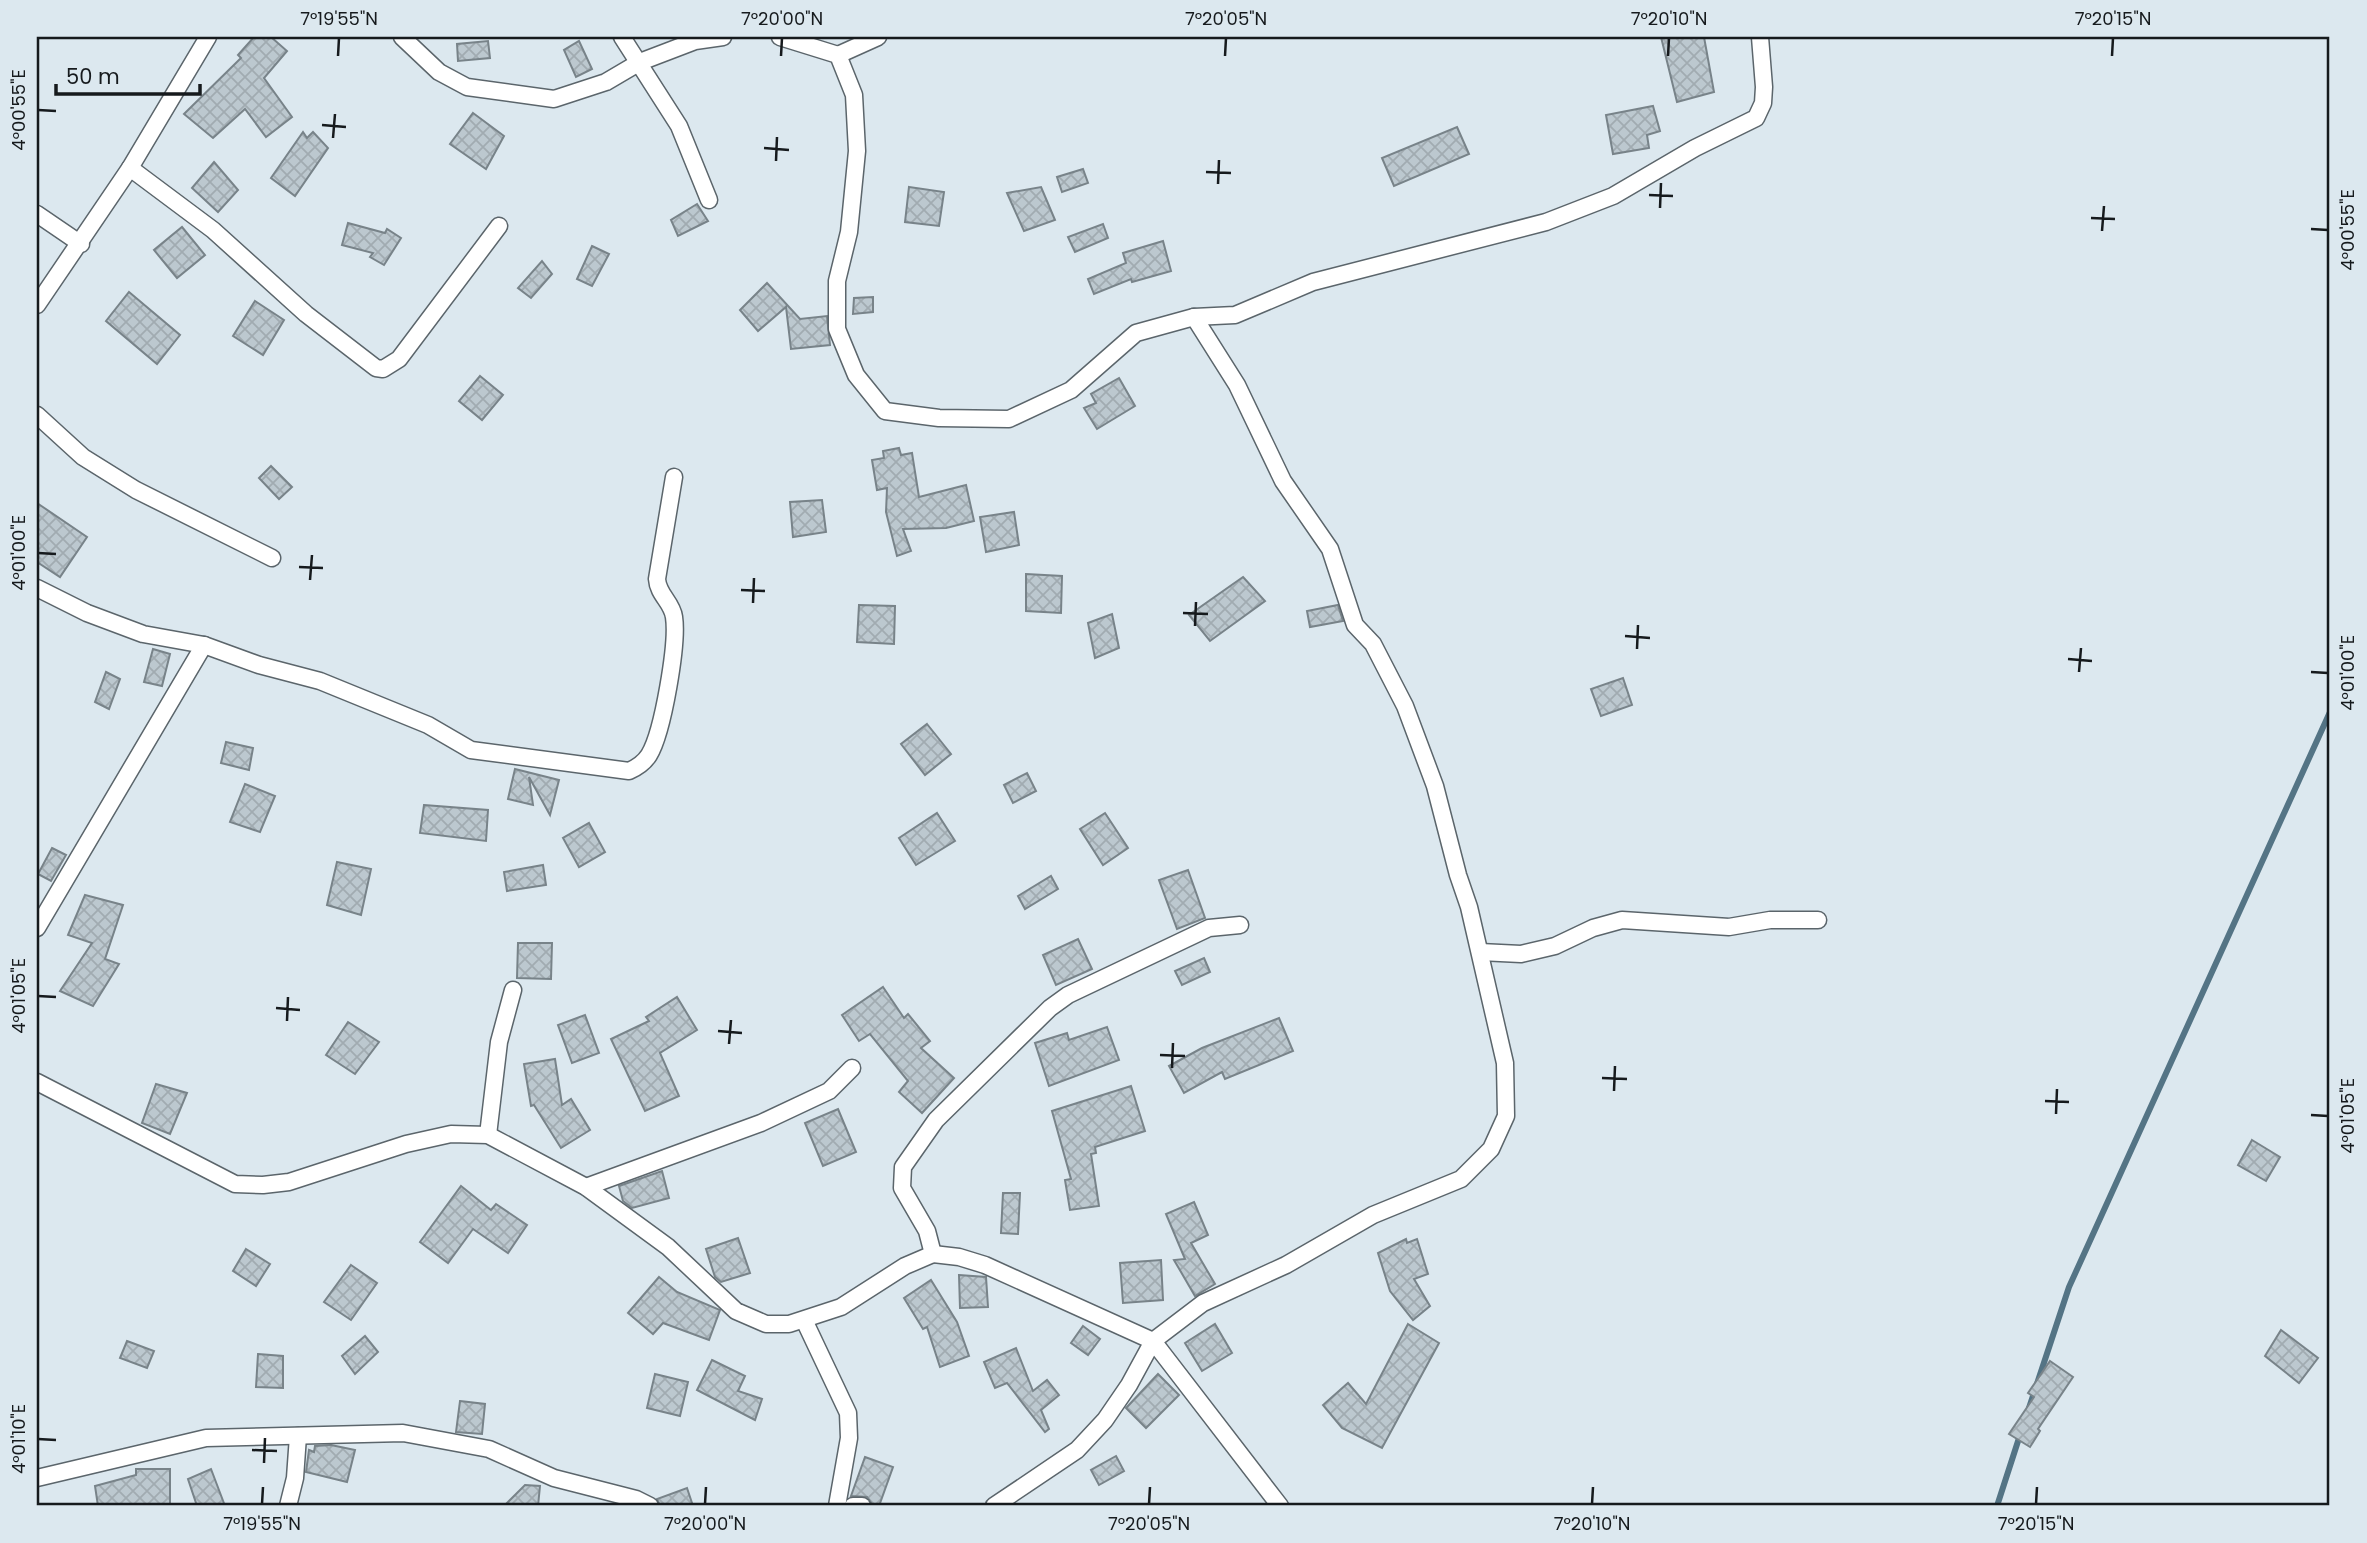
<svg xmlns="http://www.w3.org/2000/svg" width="2367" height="1543" viewBox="0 0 2367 1543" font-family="Poppins,sans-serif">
	<defs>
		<pattern id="building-cross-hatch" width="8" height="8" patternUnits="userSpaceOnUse" patternTransform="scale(1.75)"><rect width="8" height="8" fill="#bcc8cf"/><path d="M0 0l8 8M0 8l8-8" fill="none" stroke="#a1abb1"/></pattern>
	</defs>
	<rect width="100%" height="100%" fill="#dce8ef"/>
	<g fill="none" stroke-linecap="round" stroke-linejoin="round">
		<g stroke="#547485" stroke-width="6">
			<polyline points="2029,1408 2069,1287 2330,712"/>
			<polyline points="1997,1506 2020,1435"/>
		</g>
	</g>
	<g fill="url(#building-cross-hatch)" stroke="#788389" stroke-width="2">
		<polygon points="254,37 271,37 287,51 264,78 292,117 266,137 245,109 213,138 184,114 241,58 238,55"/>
		<polygon points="1661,37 1704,37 1714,92 1677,102"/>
		<polygon points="488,41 490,58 458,61 457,44"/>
		<polygon points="579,41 592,69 576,77 564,50"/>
		<polygon points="1653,106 1660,131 1647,135 1649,148 1613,154 1606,115"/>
		<polygon points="473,113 504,136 486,169 450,144"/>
		<polygon points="1457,127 1469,154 1394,186 1382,158"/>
		<polygon points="303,132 307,138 313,132 328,148 295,196 271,178"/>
		<polygon points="214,162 238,190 218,212 192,188"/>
		<polygon points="1083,169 1088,183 1062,192 1057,177"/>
		<polygon points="909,187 944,192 939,226 905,222"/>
		<polygon points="1041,187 1055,220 1024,231 1007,193"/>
		<polygon points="697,204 708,221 678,236 671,220"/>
		<polygon points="348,223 385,233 387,229 401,238 384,265 370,257 373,253 342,245"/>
		<polygon points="1103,224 1108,238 1075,252 1068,237"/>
		<polygon points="182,227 205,255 177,278 154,250"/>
		<polygon points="1163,241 1171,271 1132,282 1131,279 1094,294 1088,279 1126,263 1123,253"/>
		<polygon points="592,246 609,254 592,286 577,279"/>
		<polygon points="542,261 552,274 531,298 518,288"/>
		<polygon points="767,283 800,319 827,316 830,345 791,349 786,307 758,331 740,310"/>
		<polygon points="129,292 180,335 157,364 106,321"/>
		<polygon points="873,297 873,312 853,314 854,298"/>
		<polygon points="255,301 284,320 263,355 233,336"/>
		<polygon points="480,376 503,395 482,420 459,401"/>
		<polygon points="1119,378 1135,406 1097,429 1084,408 1096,403 1091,394"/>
		<polygon points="899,448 901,455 912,453 919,497 966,485 974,521 946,528 903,529 911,551 897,556 886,512 887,488 877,490 872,460 884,458 883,451"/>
		<polygon points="271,466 292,487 279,499 259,478"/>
		<polygon points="822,500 826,532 793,537 790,502"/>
		<polygon points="37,503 87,537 60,577 37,562"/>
		<polygon points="1014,512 1019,545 986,552 980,517"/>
		<polygon points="1026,574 1062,576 1061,613 1026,611"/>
		<polygon points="1243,577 1265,601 1210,641 1189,615"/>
		<polygon points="859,605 895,606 894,644 857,642"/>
		<polygon points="1338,605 1343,621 1310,627 1307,611"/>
		<polygon points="1112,614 1119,648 1095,658 1088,623"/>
		<polygon points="153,649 170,654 162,686 144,682"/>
		<polygon points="106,672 120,679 109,709 95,702"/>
		<polygon points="1623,678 1632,705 1601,716 1591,689"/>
		<polygon points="927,724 951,754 925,775 901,744"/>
		<polygon points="226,742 253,748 249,770 221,763"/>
		<polygon points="515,769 559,780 550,815 529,777 533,805 508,799"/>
		<polygon points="1027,773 1036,791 1013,803 1004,785"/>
		<polygon points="245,784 275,796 260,832 230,822"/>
		<polygon points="424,805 488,810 486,841 420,833"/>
		<polygon points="937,813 955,841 916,865 899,838"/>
		<polygon points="1105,813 1128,848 1103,865 1080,829"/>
		<polygon points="589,823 605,852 579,867 563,838"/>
		<polygon points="52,848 66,855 51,881 38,874"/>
		<polygon points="337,862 371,869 361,915 327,905"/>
		<polygon points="543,865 546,885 507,891 504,872"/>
		<polygon points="1188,870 1205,918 1177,929 1159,880"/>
		<polygon points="1051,876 1058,889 1025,909 1018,896"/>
		<polygon points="85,895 123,905 105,959 119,964 93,1006 60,991 92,943 68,935"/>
		<polygon points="1078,939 1092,969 1056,985 1043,955"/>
		<polygon points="518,943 552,943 551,979 517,978"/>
		<polygon points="1204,958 1210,972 1182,985 1175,971"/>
		<polygon points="883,987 904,1018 908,1014 930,1041 921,1048 954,1078 922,1113 899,1092 908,1081 870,1034 859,1041 842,1015"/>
		<polygon points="677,997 697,1030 660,1053 679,1096 645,1111 611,1039 649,1021 646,1017"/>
		<polygon points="585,1015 599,1053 572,1063 558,1025"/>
		<polygon points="1279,1018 1293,1051 1225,1079 1222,1072 1184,1093 1169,1066 1202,1048"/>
		<polygon points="348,1022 379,1042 355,1074 326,1055"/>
		<polygon points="1107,1027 1119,1060 1049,1086 1035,1043 1067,1033 1069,1040"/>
		<polygon points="555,1059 562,1105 571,1099 590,1130 561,1148 534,1105 531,1106 524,1064"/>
		<polygon points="156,1084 187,1093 170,1134 142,1123"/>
		<polygon points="1131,1086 1145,1131 1095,1147 1096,1153 1091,1154 1099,1206 1070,1210 1065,1180 1071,1179 1052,1111"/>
		<polygon points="838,1109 856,1152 823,1166 805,1123"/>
		<polygon points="2252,1140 2280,1157 2266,1181 2238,1165"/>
		<polygon points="662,1171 669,1198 632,1208 623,1201 619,1186"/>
		<polygon points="461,1186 491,1210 496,1204 527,1225 508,1253 473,1229 448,1263 420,1242"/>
		<polygon points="1003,1193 1020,1193 1018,1234 1001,1233"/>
		<polygon points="1194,1202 1208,1235 1191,1243 1215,1284 1195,1296 1174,1260 1185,1259 1166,1214"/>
		<polygon points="738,1238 750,1273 721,1282 715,1277 706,1249"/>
		<polygon points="1406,1239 1407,1243 1417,1239 1428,1274 1414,1279 1430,1306 1413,1320 1390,1291 1378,1253"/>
		<polygon points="246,1249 270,1264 256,1286 233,1271"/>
		<polygon points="1161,1260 1163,1300 1123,1303 1120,1263"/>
		<polygon points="351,1265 377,1283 351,1320 324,1302"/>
		<polygon points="959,1275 986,1277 988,1307 960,1308"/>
		<polygon points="659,1277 677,1292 720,1310 709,1340 663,1323 653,1334 628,1313"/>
		<polygon points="931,1280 957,1322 969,1356 940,1367 927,1327 923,1329 904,1298"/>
		<polygon points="1215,1324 1232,1353 1202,1371 1185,1343"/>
		<polygon points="1408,1324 1439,1343 1382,1448 1342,1428 1323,1405 1348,1383 1366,1404"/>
		<polygon points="1083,1326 1100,1339 1088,1355 1071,1343"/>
		<polygon points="2281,1330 2318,1358 2299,1383 2265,1356"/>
		<polygon points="365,1336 378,1352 355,1374 342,1356"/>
		<polygon points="127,1341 154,1351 147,1368 120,1358"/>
		<polygon points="1016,1348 1033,1391 1047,1380 1059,1395 1041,1410 1049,1429 1045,1432 1007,1383 995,1388 984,1362"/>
		<polygon points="258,1354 283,1356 283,1388 256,1387"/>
		<polygon points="712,1360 745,1376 738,1391 762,1399 755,1420 697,1390"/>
		<polygon points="2050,1361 2073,1377 2038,1429 2040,1431 2030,1447 2009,1434 2034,1397 2028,1393"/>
		<polygon points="655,1374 688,1382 680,1416 647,1408"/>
		<polygon points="1158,1374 1179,1395 1146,1428 1126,1408"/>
		<polygon points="460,1401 485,1404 482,1434 456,1432"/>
		<polygon points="331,1445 355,1450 347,1482 306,1472 309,1450 314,1452 315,1446"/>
		<polygon points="1116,1456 1124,1471 1099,1485 1091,1470"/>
		<polygon points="865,1457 893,1467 879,1506 872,1504 867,1497 851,1496"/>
		<polygon points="136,1469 170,1469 170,1506 98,1506 95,1486 136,1475"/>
		<polygon points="211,1469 225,1506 197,1506 188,1479"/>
		<polygon points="525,1485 540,1486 538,1506 504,1506"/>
		<polygon points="687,1488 693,1506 660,1506 657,1499"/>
	</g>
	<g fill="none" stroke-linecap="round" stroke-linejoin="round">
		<defs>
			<g id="street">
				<polyline points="402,37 439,72 467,87 554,99 606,82 640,62 695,41 723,37"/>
				<polyline points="622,37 679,126 709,200"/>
				<polyline points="780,37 838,55 854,95 857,151 849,232 837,281 837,329 856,375 885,411 939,418 1009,419 1071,390 1136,333 1194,317 1235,315 1313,282 1546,222 1613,196 1695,148 1756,118 1763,103 1764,87 1760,37"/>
				<polyline points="838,55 878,37"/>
				<polyline points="130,168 213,230 306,314 376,368 383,369 399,359 499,226"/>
				<polyline points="37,214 81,244"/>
				<polyline points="37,305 130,168 208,37"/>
				<polyline points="37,415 83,457 136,490 272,558"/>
				<path d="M37,588L87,613L143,634L204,645L259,665L320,681L428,725L471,750L629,771C638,767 644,763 649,755C663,732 678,643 674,617C672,602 658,595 657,579L674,477"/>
				<polyline points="37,928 204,645"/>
				<polyline points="1480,952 1521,954 1555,946 1593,928 1622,920 1729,927 1770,920 1818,920"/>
				<polyline points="37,1082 235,1184 263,1185 289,1182 406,1144 451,1134 488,1135 586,1187 668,1247 736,1311 766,1324 789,1324 841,1307 905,1266 933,1254 927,1231 902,1188 903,1167 936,1120 1050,1008 1068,995 1209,928 1240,925"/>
				<polyline points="488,1135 499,1042 513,990"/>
				<polyline points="586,1187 761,1123 829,1091 852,1068"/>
				<polyline points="933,1254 959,1257 985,1265 1153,1341 1280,1506"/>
				<polyline points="804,1320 848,1413 849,1438 837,1506"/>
				<polyline points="37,1478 206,1438 403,1433 489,1449 554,1478 636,1499 650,1506"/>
				<polyline points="288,1506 295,1478 298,1436"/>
				<polyline points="853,1506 862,1506"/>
				<polyline points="994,1506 1077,1450 1105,1420 1129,1385 1153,1341 1203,1303 1286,1265 1373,1215 1461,1179 1491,1149 1506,1116 1505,1063 1469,907 1458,875 1435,786 1405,706 1373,644 1355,625 1330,549 1283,481 1237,385 1194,317"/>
			</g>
		</defs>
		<use href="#street" stroke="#5b656b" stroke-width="19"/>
		<use href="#street" stroke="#fff" stroke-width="16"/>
	</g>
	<path fill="none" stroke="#161a1d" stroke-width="2.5" d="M338,56L339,38M781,56L782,38M1225,56L1226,38M1668,56L1669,38M2112,56L2113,38M38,110L56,111M322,125L346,127M333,138L335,114M764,148L789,150M776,161L777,137M1206,172L1231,173M1218,184L1219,160M1649,195L1673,196M1660,208L1661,183M2091,218L2115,219M2311,229L2328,230M2102,231L2104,206M38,553L56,554M299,567L323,568M310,580L312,555M741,590L765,591M753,603L754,578M1183,613L1208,614M1195,626L1196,602M1625,636L1650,638M1637,649L1638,625M2068,659L2092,661M2079,672L2081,648M2311,672L2328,673M38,996L56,997M276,1008L300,1010M287,1021L288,997M718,1031L742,1033M729,1044L731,1020M1160,1055L1185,1056M1172,1068L1173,1043M1602,1078L1627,1079M1614,1091L1615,1066M2045,1101L2069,1102M2056,1114L2057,1089M2311,1115L2328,1116M38,1439L56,1440M252,1450L277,1451M264,1463L265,1438M262,1504L263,1487M705,1504L706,1487M1149,1504L1150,1487M1592,1504L1593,1487M2036,1504L2037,1487"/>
	<rect width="2367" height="1543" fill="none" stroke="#dce8ef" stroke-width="77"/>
	<path d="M56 84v10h144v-10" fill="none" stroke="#161a1d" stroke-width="3.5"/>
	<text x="66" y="84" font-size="21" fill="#161a1d" stroke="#dce8ef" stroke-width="5" paint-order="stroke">50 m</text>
	<rect x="38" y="38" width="2290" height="1466" fill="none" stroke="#161a1d" stroke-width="2.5"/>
	<g font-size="18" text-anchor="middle" fill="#161a1d">
		<text x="339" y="25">7°19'55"N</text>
		<text x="782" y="25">7°20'00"N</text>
		<text x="1226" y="25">7°20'05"N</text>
		<text x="1669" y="25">7°20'10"N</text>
		<text x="2113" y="25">7°20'15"N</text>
		<text transform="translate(19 110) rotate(-90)" y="6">4°00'55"E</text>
		<text transform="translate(2348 230) rotate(-90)" y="6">4°00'55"E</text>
		<text transform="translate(19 553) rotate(-90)" y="6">4°01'00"E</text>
		<text transform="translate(2348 673) rotate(-90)" y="6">4°01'00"E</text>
		<text transform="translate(19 996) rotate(-90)" y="6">4°01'05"E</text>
		<text transform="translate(2348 1116) rotate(-90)" y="6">4°01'05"E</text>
		<text transform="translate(19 1439) rotate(-90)" y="6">4°01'10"E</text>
		<text x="262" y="1530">7°19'55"N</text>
		<text x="705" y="1530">7°20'00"N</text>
		<text x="1149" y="1530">7°20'05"N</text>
		<text x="1592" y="1530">7°20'10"N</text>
		<text x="2036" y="1530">7°20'15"N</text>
	</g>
</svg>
